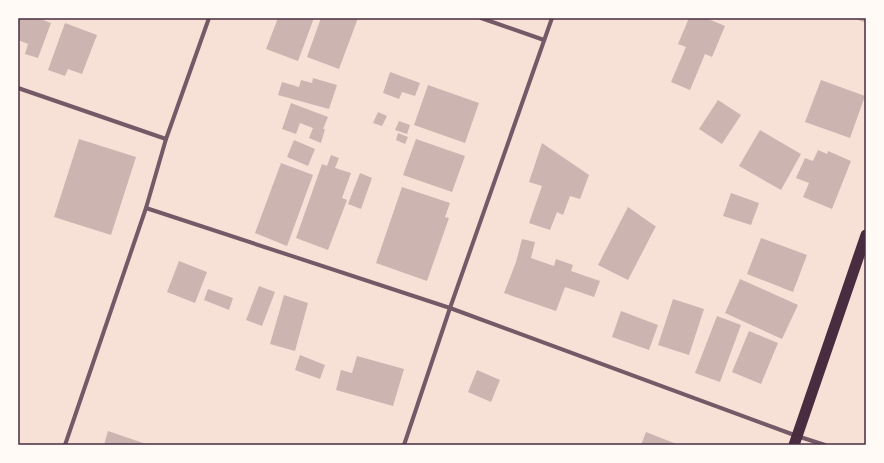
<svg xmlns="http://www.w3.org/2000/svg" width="884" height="463" viewBox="0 0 884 463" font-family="'Fira Sans',sans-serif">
	<rect width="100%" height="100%" fill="#f7e1d7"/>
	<g fill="#ccb4b1">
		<polygon points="18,18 38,18 51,23 38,58 25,54 28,44 18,40"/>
		<polygon points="278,18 314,18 298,61 266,49"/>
		<polygon points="321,18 358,18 339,69 307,57"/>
		<polygon points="689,18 706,18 725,26 712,57 705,54 690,90 671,82 686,47 678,44"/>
		<polygon points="854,18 866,18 866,23"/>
		<polygon points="65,23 97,35 82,74 68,69 65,76 48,70"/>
		<polygon points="390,72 420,83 415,96 402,92 399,99 383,93"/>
		<polygon points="313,78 337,85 329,109 278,95 282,82 299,87 301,80 312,83"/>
		<polygon points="821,80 865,96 850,138 805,122"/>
		<polygon points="428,85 479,103 465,143 414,125"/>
		<polygon points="718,100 741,115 722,144 699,129"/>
		<polygon points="291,103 328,117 323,129 325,129 321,143 309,138 313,128 300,123 296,134 282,129"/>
		<polygon points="378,112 387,116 382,126 373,123"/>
		<polygon points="399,121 410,125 407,134 395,130"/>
		<polygon points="760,130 801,154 781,190 739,166"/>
		<polygon points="398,133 408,137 405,144 396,140"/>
		<polygon points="79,139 136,157 111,235 54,217"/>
		<polygon points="416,139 465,156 452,192 403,175"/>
		<polygon points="294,140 315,149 308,166 287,157"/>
		<polygon points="542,143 589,175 580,199 570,196 563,215 557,212 550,230 529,223 542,186 529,182"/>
		<polygon points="818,150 827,154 828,151 851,161 832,209 803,197 809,183 796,178 805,158 813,161"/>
		<polygon points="331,155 339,158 335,168 351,173 342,198 347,200 328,250 296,238 322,164 327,166"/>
		<polygon points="281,163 313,175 287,246 255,233"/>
		<polygon points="360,173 372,178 361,209 348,204"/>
		<polygon points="402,187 450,203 445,217 449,218 427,281 376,263"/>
		<polygon points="731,193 759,203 751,225 723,216"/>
		<polygon points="628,207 655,226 656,226 628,280 598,265"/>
		<polygon points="761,238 807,255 793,292 747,274"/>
		<polygon points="522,239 535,242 531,258 554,266 556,259 573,265 571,271 600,281 594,297 565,287 556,311 504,293 516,262"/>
		<polygon points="179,261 207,272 195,303 167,292"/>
		<polygon points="740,279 798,305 782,339 725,313"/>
		<polygon points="259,286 275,292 262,326 246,320"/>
		<polygon points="208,289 233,298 229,310 204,300"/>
		<polygon points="284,295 308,303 295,351 270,344"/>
		<polygon points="673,299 704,309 689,355 658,345"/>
		<polygon points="621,311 658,325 649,350 612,337"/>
		<polygon points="717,316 741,325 720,382 695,373"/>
		<polygon points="749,331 778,343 761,384 732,372"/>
		<polygon points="300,355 325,365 320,379 295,370"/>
		<polygon points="357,356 404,369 393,406 336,390 341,370 352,373"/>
		<polygon points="477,370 500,380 491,402 468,392"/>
		<polygon points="108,431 149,445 104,445"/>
		<polygon points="646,432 679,445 641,445"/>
	</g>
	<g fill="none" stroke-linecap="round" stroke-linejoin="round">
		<g stroke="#755966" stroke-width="4">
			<polyline points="481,18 544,40"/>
			<polyline points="18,88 166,139"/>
			<polyline points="146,208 450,308 797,436 825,445"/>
			<polyline points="65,445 146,208 166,139 209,18"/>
			<polyline points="404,445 450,308 552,18"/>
		</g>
		<polyline stroke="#4a2c40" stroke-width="11" points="794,445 866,235"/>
	</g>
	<rect width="884" height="463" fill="none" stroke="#fffaf5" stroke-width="38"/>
	<rect x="19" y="19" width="846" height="425" fill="none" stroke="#4a2c40" stroke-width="1.5"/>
</svg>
